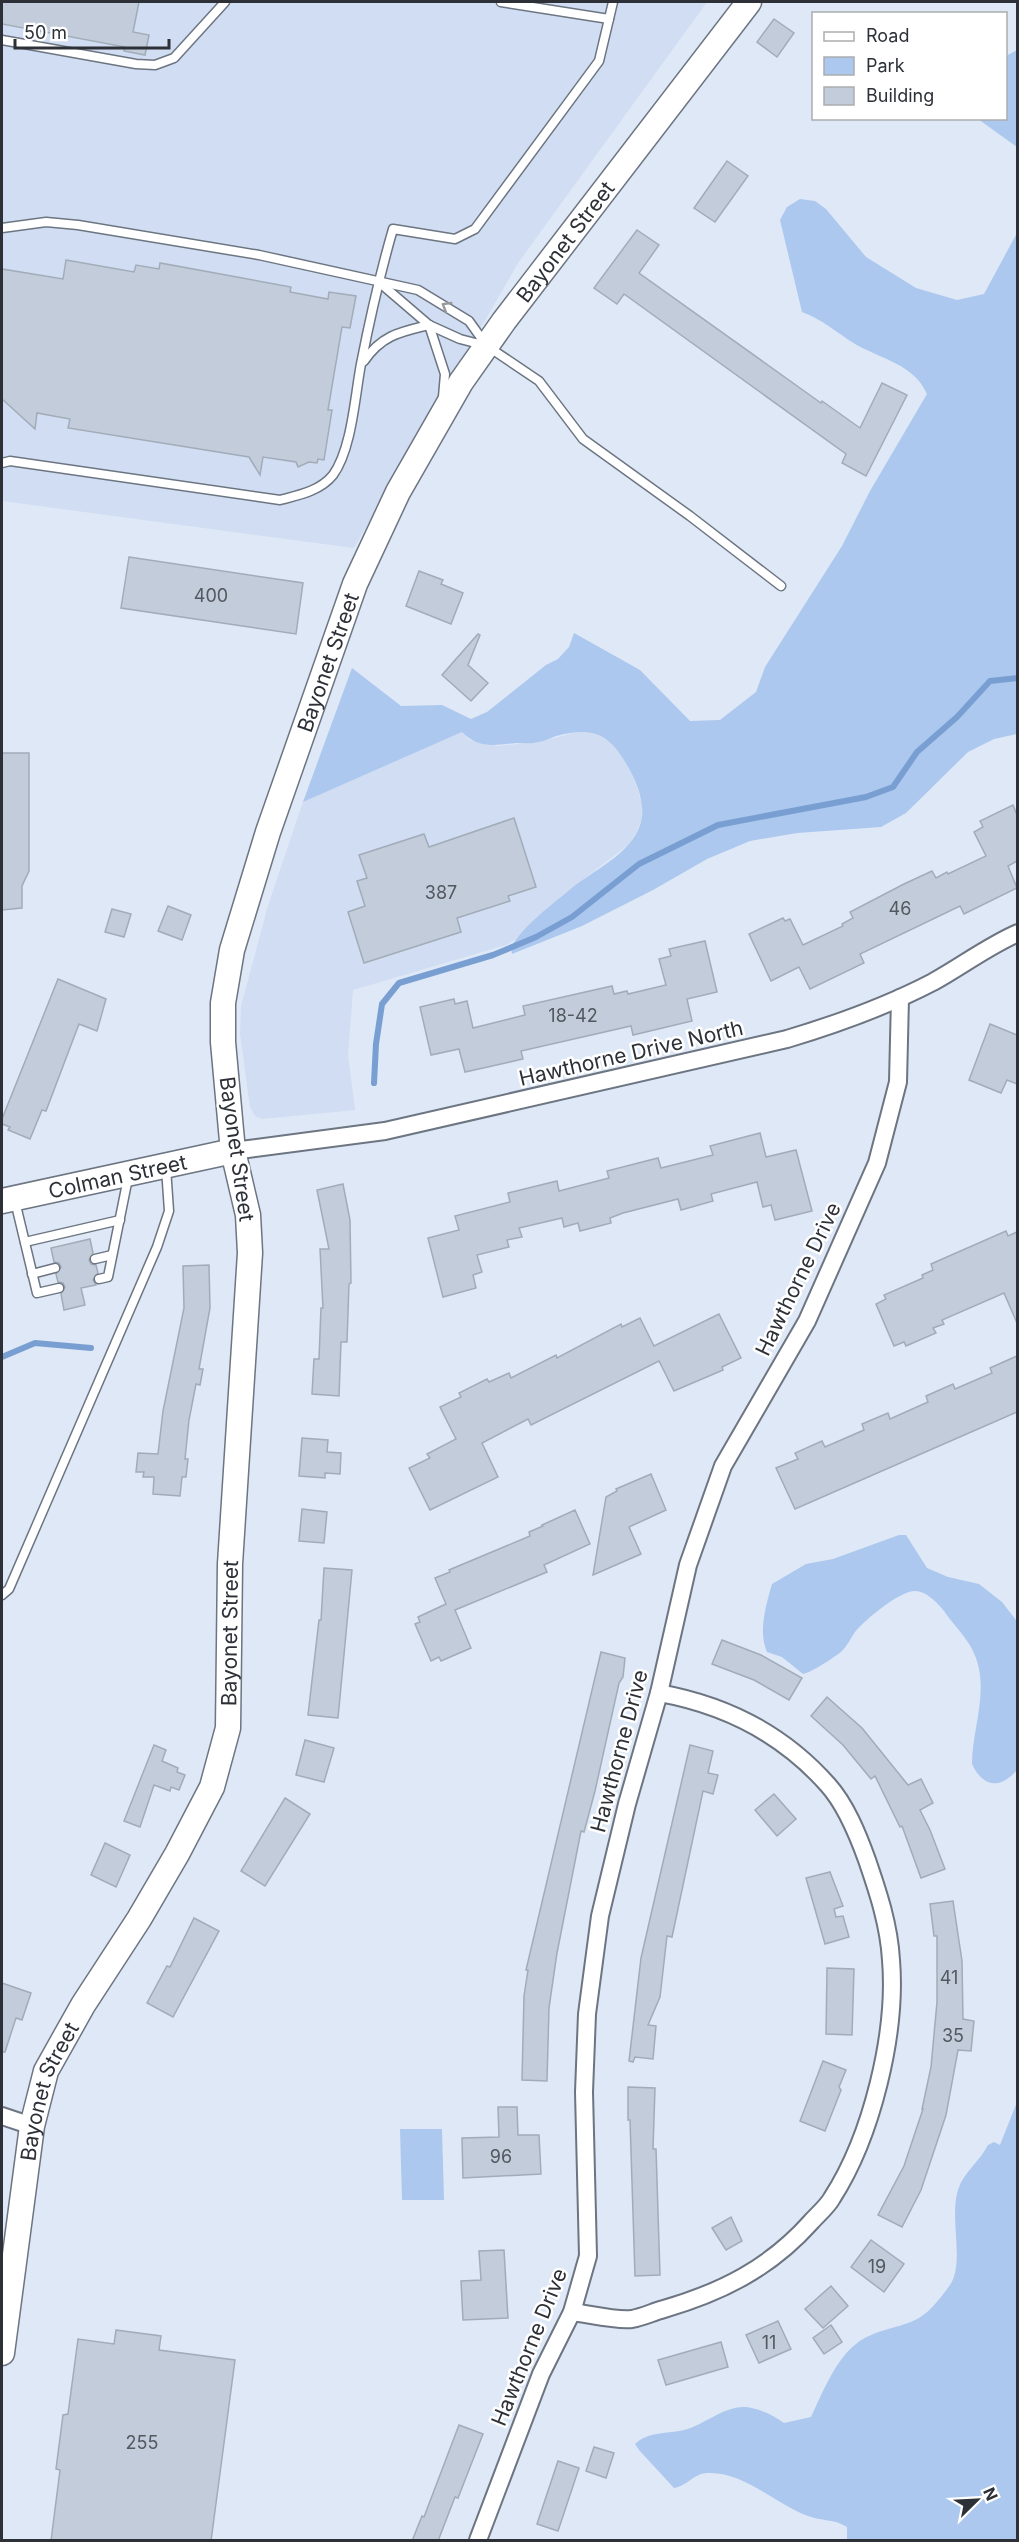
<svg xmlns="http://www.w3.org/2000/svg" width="1019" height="2542" viewBox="0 0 1019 2542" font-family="Inter,sans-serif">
	<rect width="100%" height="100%" fill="#dee8f6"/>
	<g fill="#d0ddf2">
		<polygon points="2,2 707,2 518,263 354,548 2,501"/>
		<polygon points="581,731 595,732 608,740 619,750 633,776 642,803 642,818 636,833 628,845 573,887 523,934 506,945 353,990 348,1055 355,1110 262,1119 255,1116 250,1107 240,1033 241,1006 268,906 303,802 462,732 469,740 498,746 539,742"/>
	</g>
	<g fill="#acc8ee">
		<polygon points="1017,50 1017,49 1017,147 978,119 1006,118 1006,56"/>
		<path d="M800,199L815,201L826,209L866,257L916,288L957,300L984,294L1017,233V734L994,739L968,752L906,813L881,827L797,833L750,841L707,859L653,890L582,926L512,954L511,947C525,924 553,904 573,887C597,868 637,851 642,817C644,800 636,780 627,765C608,732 592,727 556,736C550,738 545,741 539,742C532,744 523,743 516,743C495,745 478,749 462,732L303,802L352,668L401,706L442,705L471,719L487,712L546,665L558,659L569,647L574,633L640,670L690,721L720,720L756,692L765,667L842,546L870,491L927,394C914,364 881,359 855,344C837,333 822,319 802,312L780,220L787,207Z"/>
		<path d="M899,1535H906L927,1568L948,1577L979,1584L1002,1602L1016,1620L1017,1770C1001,1789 983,1788 972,1764C972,1727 991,1688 973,1651C968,1639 952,1623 944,1611C938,1603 925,1590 914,1591C898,1592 865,1620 855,1632C851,1638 847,1646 842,1651C835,1657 812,1672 803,1674L782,1657L767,1652C758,1632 766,1605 772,1584L806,1564L833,1559Z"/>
		<path d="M1017,2102V2540H847V2527C835,2519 821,2521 808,2516C775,2504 744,2471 707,2473C693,2474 687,2486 674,2488L639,2450L635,2444C649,2431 667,2434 684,2430C704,2425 724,2406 745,2407C759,2408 774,2416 784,2423L811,2417C822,2394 835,2360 856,2344C874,2329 899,2329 919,2318C931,2311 942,2296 950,2285C965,2263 949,2218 958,2190C963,2173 980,2161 988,2145L994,2142L1000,2145Z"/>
		<polygon points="400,2129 442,2129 444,2200 402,2200"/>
	</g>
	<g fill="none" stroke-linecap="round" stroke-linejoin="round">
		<g stroke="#799fd2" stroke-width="6">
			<polyline points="374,1083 376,1044 382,1004 399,983 493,955 536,937 572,917 639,864 718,825 866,797 893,787 917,752 957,717 990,681 1018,678"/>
			<polyline points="2,1357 35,1343 91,1348"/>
		</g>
	</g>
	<g fill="#c2ccda" stroke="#a2acb9" stroke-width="1.5">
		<polygon points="2,2 139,2 133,32 149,35 145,55 124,51 125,47 2,24"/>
		<polygon points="774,19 794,33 777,57 757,42"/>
		<polygon points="727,161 748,176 715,222 694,208"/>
		<polygon points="637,230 659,245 639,273 821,403 822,401 860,428 882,383 907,395 866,476 842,463 846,454 624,294 617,304 594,288"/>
		<polygon points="66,260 134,272 136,265 159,269 160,263 291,287 290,292 328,299 329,292 356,296 350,328 342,327 328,410 332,410 324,460 318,459 317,463 309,462 298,467 296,462 263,457 260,475 249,457 68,428 70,419 37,413 35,429 2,399 2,269 63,279"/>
		<polygon points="129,557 303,583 296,634 121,608"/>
		<polygon points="419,571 443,580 441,584 463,593 451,624 406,606"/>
		<polygon points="478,634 480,635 468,665 488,683 471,701 442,675"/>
		<polygon points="2,753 29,753 29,871 22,886 22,908 2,910"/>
		<polygon points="1013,805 1017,815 1017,861 1008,866 1017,888 964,914 960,906 860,954 864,963 810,989 799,967 771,981 749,934 783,918 785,921 790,919 803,945 843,926 842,924 853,918 850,912 904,884 932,871 936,878 947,872 948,874 986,856 974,832 983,827 980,821"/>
		<polygon points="514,818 536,887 508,896 510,901 457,918 461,932 364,963 348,912 365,906 357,881 367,878 359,855 424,834 429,847"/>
		<polygon points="168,906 191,915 182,940 158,931"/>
		<polygon points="112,909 131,914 124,937 105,932"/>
		<polygon points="705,941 717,992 687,999 692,1021 633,1035 631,1026 521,1051 523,1059 465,1072 459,1049 431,1055 420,1007 454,999 455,1004 467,1001 473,1028 525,1015 523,1006 612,986 614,994 627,991 628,994 666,985 659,959 671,956 669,949"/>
		<polygon points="58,979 106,999 97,1031 79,1024 46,1111 42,1110 30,1139 8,1130 10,1127 2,1124 2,1119"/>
		<polygon points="990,1024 1017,1035 1017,1084 1007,1080 1001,1093 969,1080"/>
		<polygon points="760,1133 766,1157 796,1150 812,1211 775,1220 771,1205 763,1207 757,1182 711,1194 713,1201 681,1210 678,1199 623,1213 610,1218 611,1223 580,1231 578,1223 564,1227 562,1218 519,1228 522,1237 507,1240 509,1247 477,1255 482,1272 473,1275 476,1288 443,1297 428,1238 459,1230 455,1216 510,1202 508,1193 557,1181 559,1191 609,1178 607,1171 658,1158 661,1168 713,1155 710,1146"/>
		<polygon points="343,1184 350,1220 351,1283 349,1284 347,1342 341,1342 339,1396 312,1394 314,1359 319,1359 321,1308 323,1308 320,1249 329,1249 317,1190"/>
		<polygon points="1006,1231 1008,1236 1017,1232 1017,1323 1004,1293 942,1320 944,1324 933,1328 936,1333 906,1346 904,1342 894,1346 876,1304 886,1299 884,1295 923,1278 922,1275 933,1270 931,1264"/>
		<polygon points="90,1239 93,1253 89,1260 91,1264 96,1265 98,1273 93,1280 96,1285 81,1288 85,1305 64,1310 61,1294 65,1287 63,1283 58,1282 56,1274 61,1267 59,1263 54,1262 51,1248"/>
		<polygon points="209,1265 210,1308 199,1369 203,1369 200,1385 196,1384 189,1420 185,1459 188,1459 186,1477 182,1477 180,1496 153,1494 154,1477 143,1477 144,1472 136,1472 138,1453 158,1454 163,1411 184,1308 183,1266"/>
		<polygon points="719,1314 741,1358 722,1367 723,1370 674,1391 659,1361 531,1425 528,1419 482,1443 498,1477 430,1510 409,1468 430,1458 427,1454 456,1439 440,1407 461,1397 459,1393 487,1379 489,1382 509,1373 511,1378 556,1355 557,1358 621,1324 622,1327 640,1318 654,1346"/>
		<polygon points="1017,1356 1017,1412 795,1509 776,1468 798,1459 795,1453 822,1441 825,1447 864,1430 862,1424 888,1413 890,1419 928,1402 926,1396 953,1384 955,1389 992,1373 990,1368"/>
		<polygon points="302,1438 328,1440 327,1452 341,1453 340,1474 325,1473 325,1478 299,1476"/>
		<polygon points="651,1474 666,1510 629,1527 641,1554 593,1575 606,1497 617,1491 616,1489"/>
		<polygon points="302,1509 327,1512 324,1543 299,1541"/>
		<polygon points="575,1510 590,1544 544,1565 547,1572 455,1610 471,1648 441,1661 439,1657 431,1661 415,1624 420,1622 418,1617 446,1604 435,1578 450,1572 449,1570 530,1536 529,1532 543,1526 542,1525"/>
		<polygon points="324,1568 352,1570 338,1718 308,1715 319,1620 321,1620"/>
		<polygon points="722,1640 761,1655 802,1678 789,1700 754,1680 712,1664"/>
		<polygon points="601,1652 625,1658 623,1677 619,1683 595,1791 584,1832 581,1831 557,1953 549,2008 547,2081 522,2080 524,1996 528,1970 526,1970"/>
		<polygon points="827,1697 862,1728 908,1785 921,1779 933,1803 920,1810 930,1830 945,1869 921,1878 902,1826 900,1827 875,1776 871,1779 843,1745 811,1716"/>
		<polygon points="305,1740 334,1748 324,1782 296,1775"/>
		<polygon points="154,1745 166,1750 162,1761 178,1768 177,1772 185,1775 179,1790 171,1787 170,1791 154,1785 140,1827 124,1821"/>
		<polygon points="690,1745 713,1751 708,1773 718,1775 713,1794 703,1791 672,1937 667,1936 660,1997 648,2025 656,2026 653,2059 635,2057 633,2062 629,2061 641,1958"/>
		<polygon points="774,1794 796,1819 777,1836 755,1810"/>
		<polygon points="285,1798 310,1814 265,1886 241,1871"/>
		<polygon points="105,1843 130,1855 116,1887 91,1875"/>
		<polygon points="830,1872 843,1906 834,1909 836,1917 843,1916 849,1937 825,1944 806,1878"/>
		<polygon points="953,1901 962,1961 963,2019 974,2021 971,2051 958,2050 946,2115 921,2190 902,2227 878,2215 904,2166 923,2109 922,2109 931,2067 937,2002 937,1936 934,1936 930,1904"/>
		<polygon points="194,1918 219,1931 173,2017 147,2003 167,1966 170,1967"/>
		<polygon points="827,1968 854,1969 852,2035 826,2034"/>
		<polygon points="2,1983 31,1993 22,2020 16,2018 5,2052 2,2052"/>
		<polygon points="823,2061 846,2070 839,2087 841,2090 825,2131 800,2121"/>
		<polygon points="628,2087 655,2088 653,2149 656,2149 660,2275 635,2276 630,2120 628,2120"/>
		<polygon points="498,2107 517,2107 518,2135 539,2135 541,2174 463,2178 462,2138 499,2137"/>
		<polygon points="731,2217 742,2241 726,2250 712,2228"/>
		<polygon points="871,2240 904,2264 884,2292 851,2267"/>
		<polygon points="504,2250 508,2318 463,2320 461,2281 481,2280 479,2251"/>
		<polygon points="831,2286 848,2306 823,2328 805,2309"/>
		<polygon points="778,2321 791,2349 759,2363 746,2335"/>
		<polygon points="831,2325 842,2342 824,2354 813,2338"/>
		<polygon points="116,2330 161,2336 159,2350 235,2360 211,2541 51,2541 60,2470 56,2469 63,2415 68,2414 78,2339 114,2344"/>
		<polygon points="721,2342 728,2367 666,2385 658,2360"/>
		<polygon points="459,2425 483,2434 458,2498 455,2497 438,2541 412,2541 422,2516 424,2517"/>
		<polygon points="594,2447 614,2453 606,2478 586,2471"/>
		<polygon points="558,2461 579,2468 558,2531 537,2524"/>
	</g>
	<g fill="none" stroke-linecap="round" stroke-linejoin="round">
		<defs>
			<g id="lane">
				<polyline points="501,2 609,19"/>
				<polyline points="2,40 136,64 155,65 174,58 225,2"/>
				<polyline points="2,228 46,222 78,225 259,255 418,290 469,321 484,342"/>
				<polyline points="380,283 429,325 460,339 487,346 539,381 583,439 690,516 781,586"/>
				<polyline points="429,325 445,374 443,397"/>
				<path d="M364,361C382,335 400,332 429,325"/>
				<path d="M2,463L10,461L280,500C299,495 320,491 333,475C352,449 355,395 361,364C370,318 380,274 393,229L455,239L475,229L599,61L613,2"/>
				<polyline points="15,1201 37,1293 59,1288"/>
				<polyline points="25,1242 120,1220"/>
				<polyline points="95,1259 112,1255"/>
				<polyline points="32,1274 55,1268"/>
				<polyline points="99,1279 108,1277 128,1178"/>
				<polyline points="2,1595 9,1589 157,1247 169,1211 166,1168"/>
			</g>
			<g id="street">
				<path d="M233,1151L385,1131L787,1039C837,1024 887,1006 933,982C962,966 988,946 1018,933"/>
				<polyline points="2,2116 32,2126"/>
				<path d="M572,2312C589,2314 616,2321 632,2319C643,2317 653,2312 664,2309C722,2292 770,2268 811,2222C818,2214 827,2207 832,2198C872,2136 897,2033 891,1960C889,1925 878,1892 867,1860C858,1835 846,1805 828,1785C783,1734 726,1705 659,1693"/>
				<polyline points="478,2540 541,2374 572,2312 588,2256 584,2092 587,2014 600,1916 627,1804 659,1693 688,1565 723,1466 807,1321 877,1163 898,1082 900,998"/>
			</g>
			<g id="secondary">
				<path id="s1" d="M2,1201L233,1151"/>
				<path id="s2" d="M2,2353L32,2126L46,2071L83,2005L139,1919L177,1854L212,1787L228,1728L230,1564L250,1253L248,1215L233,1151L231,1130L223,1042V1003L232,950L268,832L355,584L398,492L461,382L504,321L749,2"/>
			</g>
		</defs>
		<use href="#lane" stroke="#6c7581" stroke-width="11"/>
		<use href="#street" stroke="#6c7581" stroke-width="20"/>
		<use href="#secondary" stroke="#6c7581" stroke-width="27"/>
		<use href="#lane" stroke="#fff" stroke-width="8"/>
		<use href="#street" stroke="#fff" stroke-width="16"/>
		<use href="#secondary" stroke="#fff" stroke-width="24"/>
	</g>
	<defs><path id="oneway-chevron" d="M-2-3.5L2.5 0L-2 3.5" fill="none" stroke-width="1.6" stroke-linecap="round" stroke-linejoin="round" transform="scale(1.5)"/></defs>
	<use stroke="#96989b" href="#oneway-chevron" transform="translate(446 306) rotate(-149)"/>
	<g text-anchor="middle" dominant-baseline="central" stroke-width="5" stroke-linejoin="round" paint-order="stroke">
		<g font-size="18" fill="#525860">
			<text x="211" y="595">400</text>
			<text x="441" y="892">387</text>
			<text x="900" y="908">46</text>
			<text x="573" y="1015">18-42</text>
			<text x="949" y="1977">41</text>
			<text x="953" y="2035">35</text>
			<text x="501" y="2156">96</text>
			<text x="877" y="2266">19</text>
			<text x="769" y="2342">11</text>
			<text x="142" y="2442">255</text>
		</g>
		<g font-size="21" fill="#2d3137" stroke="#fff">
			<text stroke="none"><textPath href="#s2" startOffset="2247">Bayonet Street</textPath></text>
			<text stroke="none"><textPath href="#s2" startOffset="1761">Bayonet Street</textPath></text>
			<text transform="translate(631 1053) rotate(-13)">Hawthorne Drive North</text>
			<text transform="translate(237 1149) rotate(82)">Bayonet Street</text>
			<text stroke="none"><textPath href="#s1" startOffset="118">Colman Street</textPath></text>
			<text transform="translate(798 1279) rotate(-64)">Hawthorne Drive</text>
			<text stroke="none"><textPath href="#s2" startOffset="771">Bayonet Street</textPath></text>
			<text transform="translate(619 1751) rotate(-75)">Hawthorne Drive</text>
			<text stroke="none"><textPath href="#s2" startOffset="267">Bayonet Street</textPath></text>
			<text transform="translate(529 2347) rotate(-68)">Hawthorne Drive</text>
		</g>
	</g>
	<rect width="1019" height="2542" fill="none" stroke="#2d3137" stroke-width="6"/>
	<rect x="812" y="12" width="195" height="108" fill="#ffffff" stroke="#abadaf" stroke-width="1.5"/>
	<rect x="824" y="32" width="30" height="9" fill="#ffffff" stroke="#abadaf" stroke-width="1.5"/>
	<text x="866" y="42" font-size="18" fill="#2d3137">Road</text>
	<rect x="824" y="57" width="30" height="18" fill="#acc8ee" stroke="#abadaf" stroke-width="1.5"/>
	<text x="866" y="72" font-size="18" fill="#2d3137">Park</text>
	<rect x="824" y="87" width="30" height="18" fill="#c2ccda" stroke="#abadaf" stroke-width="1.5"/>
	<text x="866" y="102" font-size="18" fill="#2d3137">Building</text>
	<g transform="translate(977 2500) rotate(66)" stroke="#ffffff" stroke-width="4.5" paint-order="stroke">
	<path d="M0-4.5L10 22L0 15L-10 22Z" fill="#2d3137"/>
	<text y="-9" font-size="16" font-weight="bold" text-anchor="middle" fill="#2d3137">N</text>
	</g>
	<path d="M15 39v9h154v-9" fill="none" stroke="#2d3137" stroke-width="3"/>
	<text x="24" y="39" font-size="18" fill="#2d3137" stroke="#ffffff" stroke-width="4.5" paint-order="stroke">50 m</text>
</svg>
